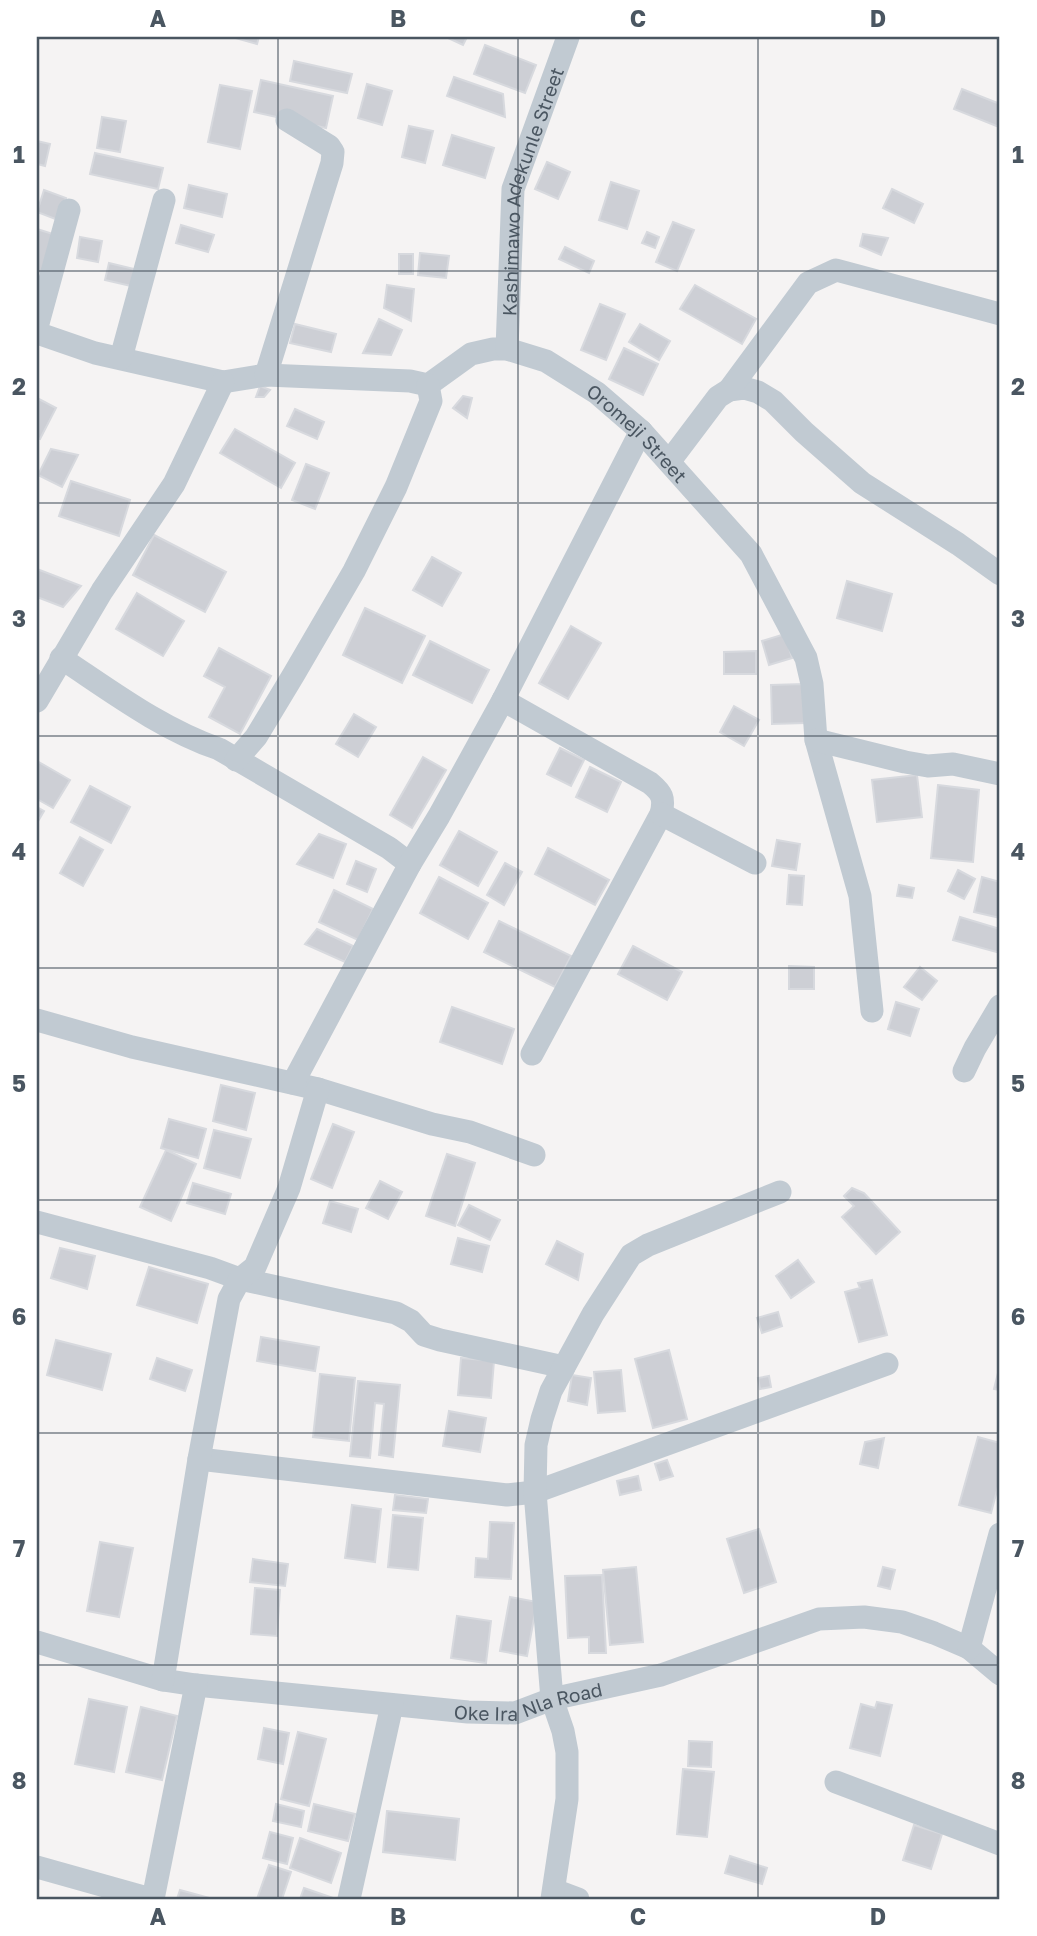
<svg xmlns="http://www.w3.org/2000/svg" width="1037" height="1936" viewBox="0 0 1037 1936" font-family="'Golos Text',sans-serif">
	<rect width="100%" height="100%" fill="#f5f3f3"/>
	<g fill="#cdcfd5" stroke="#d7d9de" stroke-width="2">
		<polygon points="232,37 259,37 257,44"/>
		<polygon points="446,37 467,37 463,45"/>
		<polygon points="485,45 536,65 525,93 474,74"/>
		<polygon points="294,61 352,74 347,93 290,81"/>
		<polygon points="454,77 503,94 505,117 447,96"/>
		<polygon points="261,80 333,96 326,128 254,112"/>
		<polygon points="367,84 392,91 382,125 358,118"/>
		<polygon points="220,85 252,91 240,149 208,142"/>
		<polygon points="962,89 1000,104 999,127 954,109"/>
		<polygon points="102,117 126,121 120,152 97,148"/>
		<polygon points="409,126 433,131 425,163 402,157"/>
		<polygon points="452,135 494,148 485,178 443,165"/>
		<polygon points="37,141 50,144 45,166 37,164"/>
		<polygon points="95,153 163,168 158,189 90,174"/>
		<polygon points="547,162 570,172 558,199 535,189"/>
		<polygon points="611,182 639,191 627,229 599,220"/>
		<polygon points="189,185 227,194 222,217 184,208"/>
		<polygon points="892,189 923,204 914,223 883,208"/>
		<polygon points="44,190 66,198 58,220 37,212"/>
		<polygon points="673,222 694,230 677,271 656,262"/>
		<polygon points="181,225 214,235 208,252 176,243"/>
		<polygon points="37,229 59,236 48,274 37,271"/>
		<polygon points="647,232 659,237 655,248 642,243"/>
		<polygon points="863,234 888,238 881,255 860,246"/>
		<polygon points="80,237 102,241 98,262 77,258"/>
		<polygon points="565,247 594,261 589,273 559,259"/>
		<polygon points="420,253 449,256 446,278 418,275"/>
		<rect x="399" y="254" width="14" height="20"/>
		<polygon points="109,263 134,269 131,286 105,280"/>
		<polygon points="387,285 414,289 411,321 384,308"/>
		<polygon points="695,285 756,319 742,344 680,309"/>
		<polygon points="600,304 625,314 606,360 581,350"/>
		<polygon points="379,319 402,330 391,355 363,353"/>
		<polygon points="295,324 336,334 331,352 290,343"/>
		<polygon points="640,324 670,341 659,360 629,342"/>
		<polygon points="624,348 658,364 643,395 609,379"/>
		<polygon points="260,386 270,390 264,397 256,397"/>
		<polygon points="463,396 472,398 467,418 453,408"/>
		<polygon points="37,398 56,408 40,439 37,438"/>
		<polygon points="295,409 324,422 317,439 287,426"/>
		<polygon points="235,429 295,463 281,488 220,453"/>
		<polygon points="51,449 78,455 62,487 38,475"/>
		<polygon points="306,464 329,473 315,509 292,500"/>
		<polygon points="71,481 130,500 119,536 59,516"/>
		<polygon points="154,535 226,572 205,612 133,575"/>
		<polygon points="432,557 461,573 442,606 413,590"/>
		<polygon points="37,569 81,586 63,607 37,597"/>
		<polygon points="847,581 892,594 882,631 837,618"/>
		<polygon points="137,593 184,621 163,656 116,629"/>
		<polygon points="365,608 425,636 402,683 343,655"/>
		<polygon points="571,626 601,643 568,699 539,683"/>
		<polygon points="785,634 792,658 769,665 762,641"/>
		<polygon points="430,641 489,670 472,703 413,675"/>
		<polygon points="219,648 271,676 240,734 209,717 225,687 204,676"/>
		<polygon points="756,651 756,674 724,674 724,652"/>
		<polygon points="804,684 805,723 772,724 771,685"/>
		<polygon points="734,706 759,720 744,746 720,732"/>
		<polygon points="354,714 376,727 358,757 336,744"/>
		<polygon points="560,748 584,760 571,786 547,774"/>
		<polygon points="423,757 446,770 412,828 390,815"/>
		<polygon points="37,761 70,780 53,808 37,799"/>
		<polygon points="590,767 621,782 607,812 576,797"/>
		<polygon points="917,775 922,817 877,822 872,780"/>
		<polygon points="938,785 979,790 973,862 931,858"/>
		<polygon points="90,786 130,807 111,843 71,822"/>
		<polygon points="37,807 44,811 37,823"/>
		<polygon points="459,831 497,852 478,886 440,865"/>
		<polygon points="319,834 346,844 333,878 297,864"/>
		<polygon points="80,837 103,850 83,886 60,873"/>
		<polygon points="777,840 800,844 796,870 772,866"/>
		<polygon points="548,848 609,880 595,905 535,874"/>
		<polygon points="356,861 376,869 367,892 347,884"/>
		<polygon points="505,863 522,872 504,905 487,895"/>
		<polygon points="958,870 975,879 964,899 948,891"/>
		<polygon points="789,875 804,876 802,905 787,904"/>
		<polygon points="439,877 488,903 468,939 420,913"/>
		<polygon points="982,877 1000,882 1000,918 974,912"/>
		<polygon points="899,885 914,888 912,898 897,896"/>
		<polygon points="334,890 373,909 358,940 319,922"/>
		<polygon points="960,917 1000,929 1000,953 953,940"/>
		<polygon points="499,921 571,956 555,987 484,952"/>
		<polygon points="317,929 353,946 345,962 305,944"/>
		<polygon points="633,946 682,972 667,1000 618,974"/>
		<polygon points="789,966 814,967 814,989 789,989"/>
		<polygon points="920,967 937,981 922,1000 904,987"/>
		<polygon points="896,1002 919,1009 910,1036 888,1029"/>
		<polygon points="452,1007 514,1029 502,1064 440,1042"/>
		<polygon points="221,1085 255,1093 246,1130 213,1121"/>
		<polygon points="169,1119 206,1129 198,1158 161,1148"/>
		<polygon points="333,1124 354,1132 332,1188 311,1179"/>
		<polygon points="214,1130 251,1139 240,1178 204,1168"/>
		<polygon points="166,1150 196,1164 171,1221 140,1207"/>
		<polygon points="447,1154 475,1163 455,1226 426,1216"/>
		<polygon points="380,1181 402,1192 388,1219 366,1208"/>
		<polygon points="193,1183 231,1194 225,1214 187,1203"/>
		<polygon points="852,1188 864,1193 900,1232 876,1254 842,1217 854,1206 844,1196"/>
		<polygon points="330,1201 358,1209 351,1232 323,1223"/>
		<polygon points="469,1205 500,1220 490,1240 458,1225"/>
		<polygon points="458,1238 489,1246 482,1272 451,1264"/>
		<polygon points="557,1241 583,1254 578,1280 546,1264"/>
		<polygon points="60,1248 95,1256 87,1289 51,1278"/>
		<polygon points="798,1260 814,1282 791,1298 776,1276"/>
		<polygon points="149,1267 208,1284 197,1323 137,1305"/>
		<polygon points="872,1280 887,1335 859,1342 845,1292 860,1288 858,1283"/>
		<polygon points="778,1312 782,1326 762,1333 757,1318"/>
		<polygon points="261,1337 319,1347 315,1371 257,1361"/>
		<polygon points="56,1340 111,1354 102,1390 47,1375"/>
		<polygon points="669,1350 687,1419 653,1428 635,1359"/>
		<polygon points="157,1358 192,1370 185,1391 150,1379"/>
		<polygon points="461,1358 494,1361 491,1398 458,1395"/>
		<polygon points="1000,1365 1000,1390 994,1389"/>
		<polygon points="621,1370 625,1411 598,1413 594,1372"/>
		<polygon points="320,1374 355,1378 349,1441 313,1437"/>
		<polygon points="572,1375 591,1378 587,1405 568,1401"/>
		<polygon points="769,1376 771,1387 760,1389 758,1378"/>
		<polygon points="358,1381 400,1385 393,1457 379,1455 384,1404 375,1403 370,1458 350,1456"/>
		<polygon points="449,1411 486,1418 480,1452 443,1446"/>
		<polygon points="978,1437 1000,1443 1000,1479 991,1513 959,1505"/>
		<polygon points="884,1438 878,1468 860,1464 865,1442"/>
		<polygon points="667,1460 673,1476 660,1480 655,1464"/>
		<polygon points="638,1476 641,1490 620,1495 617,1481"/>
		<polygon points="395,1495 428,1499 426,1513 393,1510"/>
		<polygon points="352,1505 381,1509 375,1562 345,1558"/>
		<polygon points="393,1515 423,1518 418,1570 388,1567"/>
		<polygon points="490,1522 514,1523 511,1579 475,1577 476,1558 488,1559"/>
		<polygon points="759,1529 776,1582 744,1593 727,1539"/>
		<polygon points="100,1542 133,1548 119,1617 87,1611"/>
		<polygon points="253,1559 288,1564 285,1586 250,1582"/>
		<polygon points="636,1567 643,1642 610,1645 603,1570"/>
		<polygon points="883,1567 895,1570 890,1589 878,1586"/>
		<polygon points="602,1575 606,1653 589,1653 589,1637 568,1638 565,1576"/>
		<polygon points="255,1588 280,1590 277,1636 251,1634"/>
		<polygon points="510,1597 537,1602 527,1656 500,1651"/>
		<polygon points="457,1616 491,1621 486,1663 451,1658"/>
		<polygon points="89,1699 127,1707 114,1772 75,1764"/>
		<polygon points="877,1702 892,1705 880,1756 850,1748 861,1704 875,1708"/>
		<polygon points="141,1707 177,1716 162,1780 126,1772"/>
		<polygon points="264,1728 289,1733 283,1764 258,1759"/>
		<polygon points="298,1732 326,1739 309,1806 281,1799"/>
		<polygon points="689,1741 712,1742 711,1767 688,1766"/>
		<polygon points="683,1769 714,1772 707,1837 677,1834"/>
		<polygon points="276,1804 304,1811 301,1827 273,1821"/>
		<polygon points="314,1804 355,1814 348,1841 308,1831"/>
		<polygon points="387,1811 459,1819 455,1860 383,1852"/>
		<polygon points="914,1825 942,1834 931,1869 903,1860"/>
		<polygon points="270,1832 293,1838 287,1864 263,1858"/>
		<polygon points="300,1838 341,1853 331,1883 290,1868"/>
		<polygon points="730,1856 767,1868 762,1884 725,1873"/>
		<polygon points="269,1865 291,1872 282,1899 257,1899"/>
		<polygon points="304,1888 336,1899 300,1899"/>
		<polygon points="180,1890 213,1899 177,1899"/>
	</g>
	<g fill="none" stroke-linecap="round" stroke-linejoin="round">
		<g stroke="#c1cad2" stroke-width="23">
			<polyline points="37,327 69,210"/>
			<path id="s1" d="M37,333L95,353L223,382L266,375L410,381L428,385L471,354L493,349H507L546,361L597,393L641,431L751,554L806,658L812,684L816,740L860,896L872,1011"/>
			<path id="s2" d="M507,349L513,189L568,37"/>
			<polyline points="121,358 164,200"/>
			<polyline points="266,375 332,163 333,152 329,146 287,120"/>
			<polyline points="729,390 744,388 758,392 773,401 804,432 862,483 958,544 1000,574"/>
			<polyline points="669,462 718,397 729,390 808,283 836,270 1000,314"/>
			<path d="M61,658C111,691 161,729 219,749L389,848L410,864"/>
			<path d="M503,700L650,783C662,793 665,798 661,814L532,1054"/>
			<polyline points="37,701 102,591 174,484 223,382"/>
			<polyline points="816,740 905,762 928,766 953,764 1000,774"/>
			<polyline points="236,760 256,737 294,674 354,571 396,487 431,401 428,385"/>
			<polyline points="661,814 755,863"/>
			<polyline points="37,1020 132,1047 318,1089 432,1124 470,1132 534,1155"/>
			<polyline points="964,1071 975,1048 1000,1006"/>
			<polyline points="293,1083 410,864 439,816 503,700 641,431"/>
			<polyline points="37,1222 210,1268 240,1279 396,1313 411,1321 424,1335 440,1340 564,1367"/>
			<polyline points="199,1459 507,1495 535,1492 887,1364"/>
			<path id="s3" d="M37,1642L163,1680L196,1685L468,1712L515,1713L552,1699L661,1675L819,1619L864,1617L902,1622L934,1633L969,1648L1000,1674"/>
			<polyline points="969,1648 1000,1534"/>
			<polyline points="163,1680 199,1459 229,1299 240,1279 255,1267 289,1188 318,1089"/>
			<polyline points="836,1782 1000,1844"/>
			<polyline points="37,1867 151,1899"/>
			<polyline points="554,1890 578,1899"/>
			<polyline points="153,1899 196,1685"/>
			<polyline points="349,1899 392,1705"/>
			<polyline points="552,1899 567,1799 567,1752 563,1731 552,1699 535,1492 536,1445 542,1419 551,1391 593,1314 631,1255 648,1245 780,1192"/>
		</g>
	</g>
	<path fill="none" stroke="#4a5661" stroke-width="2" stroke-opacity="0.55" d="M278,37V1899M518,37V1899M758,37V1899M37,271H1000M37,503H1000M37,736H1000M37,968H1000M37,1200H1000M37,1433H1000M37,1665H1000"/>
	<g text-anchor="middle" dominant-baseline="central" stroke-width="5" stroke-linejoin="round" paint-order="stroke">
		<g font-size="19" fill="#4a5661" stroke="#fff">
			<text stroke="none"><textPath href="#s2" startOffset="161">Kashimawo Adekunle Street</textPath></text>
			<text stroke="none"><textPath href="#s1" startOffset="646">Oromeji Street</textPath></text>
			<text stroke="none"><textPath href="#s3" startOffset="500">Oke Ira Nla Road</textPath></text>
		</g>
	</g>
	<rect width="1037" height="1936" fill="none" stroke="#ffffff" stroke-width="77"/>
	<rect x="38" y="38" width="960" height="1860" fill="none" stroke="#4a5661" stroke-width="2.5"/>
	<g font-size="23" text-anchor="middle" font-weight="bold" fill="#4a5661">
		<text x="158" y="27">A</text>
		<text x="398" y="27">B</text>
		<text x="638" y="27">C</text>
		<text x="878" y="27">D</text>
		<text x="19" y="163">1</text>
		<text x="1018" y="163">1</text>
		<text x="19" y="395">2</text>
		<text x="1018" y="395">2</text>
		<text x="19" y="627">3</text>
		<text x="1018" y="627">3</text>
		<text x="19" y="860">4</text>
		<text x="1018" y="860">4</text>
		<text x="19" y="1092">5</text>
		<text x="1018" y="1092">5</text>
		<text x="19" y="1325">6</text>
		<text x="1018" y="1325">6</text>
		<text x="19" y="1557">7</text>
		<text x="1018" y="1557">7</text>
		<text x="19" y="1789">8</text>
		<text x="1018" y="1789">8</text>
		<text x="158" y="1925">A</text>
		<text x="398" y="1925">B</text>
		<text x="638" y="1925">C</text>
		<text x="878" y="1925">D</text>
	</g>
</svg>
